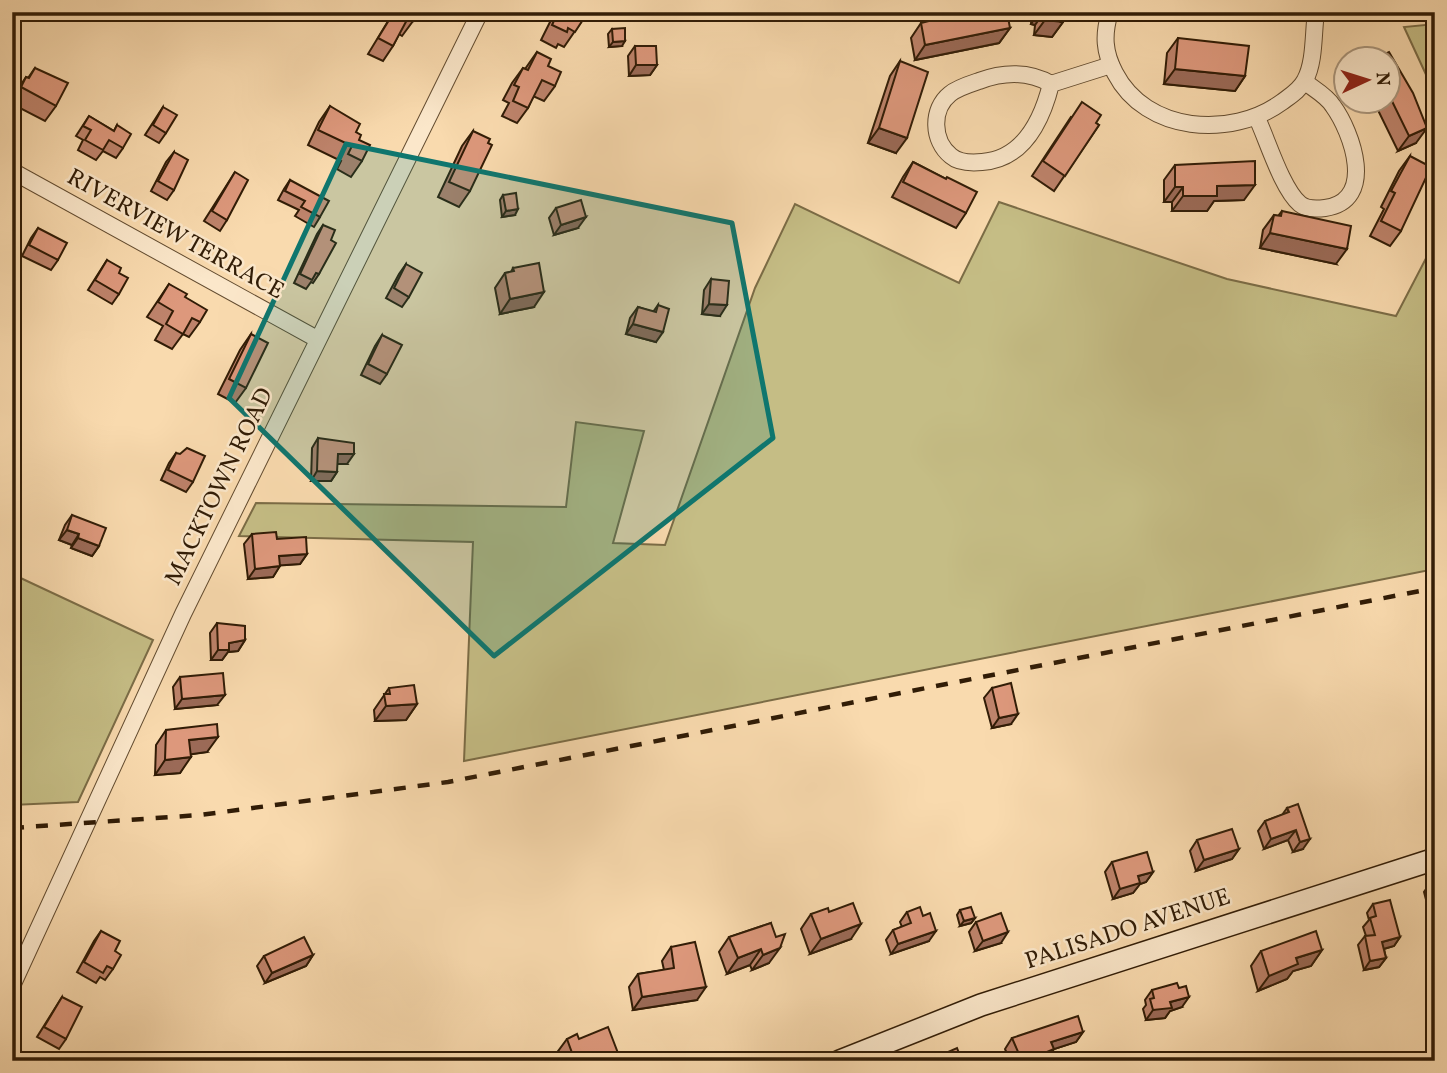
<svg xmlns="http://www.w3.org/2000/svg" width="1447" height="1073" viewBox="0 0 1447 1073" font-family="Vollkorn,serif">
	<rect width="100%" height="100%" fill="#f9daae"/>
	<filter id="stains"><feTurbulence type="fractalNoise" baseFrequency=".00286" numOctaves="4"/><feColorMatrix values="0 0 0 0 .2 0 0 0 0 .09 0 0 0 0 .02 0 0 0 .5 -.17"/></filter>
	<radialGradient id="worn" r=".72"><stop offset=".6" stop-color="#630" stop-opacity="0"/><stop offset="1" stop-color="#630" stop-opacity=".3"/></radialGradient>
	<g fill="#c5bd85" stroke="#7b6c46" stroke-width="2">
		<polygon points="1435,24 1435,94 1404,27"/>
		<polygon points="999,202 1227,279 1396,316 1435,241 1435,569 464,761 473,542 239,536 256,503 566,507 576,422 644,431 613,543 665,545 755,288 795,204 959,283"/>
		<polygon points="12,574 153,640 78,802 12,805"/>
	</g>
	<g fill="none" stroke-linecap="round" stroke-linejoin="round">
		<defs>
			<g id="street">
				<path d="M1110,12C1103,35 1104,52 1115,73C1146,133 1231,139 1282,102C1290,96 1300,90 1305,80C1315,62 1313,33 1316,12"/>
				<polyline points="1355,12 1405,12"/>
				<path d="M1051,84C1042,120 1024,159 982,162C971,163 959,163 951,156C932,141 931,109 950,94C957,88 970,84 979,81C1003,72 1029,71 1051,84L1111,65"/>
				<path d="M1257,118C1267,139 1282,189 1300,204C1306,209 1317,209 1325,208C1377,201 1352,132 1333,106C1327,96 1314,89 1305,82"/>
				<polyline points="12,171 317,339"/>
				<polyline points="12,986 183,614 480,12"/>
			</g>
			<polyline id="secondary" points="840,1061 981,1005 1435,859"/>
		</defs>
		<use href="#street" stroke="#634c30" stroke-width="18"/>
		<use href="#secondary" stroke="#311c06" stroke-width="24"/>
		<use href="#street" stroke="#fbe7ca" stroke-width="16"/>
		<use href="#secondary" stroke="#fbe7ca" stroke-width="21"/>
		<polyline stroke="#311c06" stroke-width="4.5" stroke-dasharray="12 12" stroke-linecap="butt" points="12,828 200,815 448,782 1435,588"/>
	</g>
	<g fill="#be836b" stroke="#311c06" stroke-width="2">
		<polygon points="392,12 417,12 413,21 402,36 399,34 393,46 383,61 368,54 393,13"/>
		<polygon points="555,12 588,12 564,47 558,44 556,48 541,40"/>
		<polygon points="1032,12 1067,12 1063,18 1063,22 1052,37 1034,35 1035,25 1031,24"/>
		<polygon points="921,23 1010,28 999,43 915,60 911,38"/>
		<polygon points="612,29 622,46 609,47 608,34"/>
		<polygon points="1178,38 1245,76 1235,91 1164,84 1167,53"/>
		<polygon points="635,46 657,65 650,75 629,76 628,56"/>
		<polygon points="537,52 548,66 555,86 544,101 533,96 528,108 517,123 502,116 509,103 503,100 512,83 523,68 525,69"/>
		<polygon points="1388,60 1416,143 1398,151 1375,104 1372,105 1370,102 1388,102"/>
		<polygon points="900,61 896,153 868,143 890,76"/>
		<polygon points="35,68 56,106 45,121 12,104 12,98 26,77 28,78"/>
		<polygon points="330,106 356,132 359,140 362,161 351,177 337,169 341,161 308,145 319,122"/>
		<polygon points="163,107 166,133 159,143 145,135"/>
		<polygon points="89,116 114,131 117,125 123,148 116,158 103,151 96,160 78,150 83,140 76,136"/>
		<polygon points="1071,117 1096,123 1099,125 1054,191 1032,176"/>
		<polygon points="473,131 470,191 459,207 438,197 462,146"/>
		<polygon points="174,152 174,190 167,200 151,191 166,162"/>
		<polygon points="1410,156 1401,231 1390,246 1370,236 1384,209 1381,207 1399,171"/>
		<polygon points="913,162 946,179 966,213 956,228 892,197 903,177"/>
		<polygon points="1175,165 1244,200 1214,201 1207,211 1172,211 1172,202 1164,202 1164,180"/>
		<polygon points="235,172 227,220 220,231 204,221"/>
		<polygon points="290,180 320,217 314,227 295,216 299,210 278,200 284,189"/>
		<polygon points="503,195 515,215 502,217 500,200"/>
		<polygon points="556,208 578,228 554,235 549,218"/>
		<polygon points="1282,211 1336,264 1260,248 1263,230 1274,215 1278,216"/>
		<polygon points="323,225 331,240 319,274 313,283 311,282 306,289 294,283 317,234"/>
		<polygon points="38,228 58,260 51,270 22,256 31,238"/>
		<polygon points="107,260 119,273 119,294 112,304 88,290"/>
		<polygon points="406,264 409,297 402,307 386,298 399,274"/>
		<polygon points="513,268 534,307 500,314 495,288 505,273 511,272"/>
		<polygon points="711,279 720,316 702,314 704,290"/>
		<polygon points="169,284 185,297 200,322 189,337 183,334 172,349 155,340 163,326 147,317"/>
		<polygon points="658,305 656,342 626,334 630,318 638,307 653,312"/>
		<polygon points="251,334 246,388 235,403 218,394 240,350"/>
		<polygon points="382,335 387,374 380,384 361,375 375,346"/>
		<polygon points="318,438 347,464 337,464 337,472 331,481 311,481 312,448"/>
		<polygon points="176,453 193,482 186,492 161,480 169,463"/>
		<polygon points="72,515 99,546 92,556 71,548 72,545 59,540 65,525"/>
		<polygon points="252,534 307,554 300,564 280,565 273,577 248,579 244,544"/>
		<polygon points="217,623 245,640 238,651 228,652 222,660 211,660 210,633"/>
		<polygon points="180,677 217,705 175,709 173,687"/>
		<polygon points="389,688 417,704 406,720 375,721 374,710"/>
		<polygon points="992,688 1011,724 992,728 984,698"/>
		<polygon points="166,730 207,752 191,754 180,773 155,775 156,745"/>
		<polygon points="1287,808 1303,849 1293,852 1288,840 1264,849 1258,831 1265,821 1282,815"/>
		<polygon points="1197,840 1239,849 1232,859 1196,871 1190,851"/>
		<polygon points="1112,862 1153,872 1146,882 1140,884 1133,893 1113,899 1105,872"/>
		<polygon points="1435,880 1435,914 1430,915 1424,892 1431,882"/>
		<polygon points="1373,904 1400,937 1394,946 1384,949 1386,958 1379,967 1364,970 1358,945 1365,936 1366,936 1363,927 1369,920 1367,913"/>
		<polygon points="960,910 975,918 971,923 960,926 957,915"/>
		<polygon points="829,912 851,939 810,954 801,929 811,914"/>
		<polygon points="907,912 923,916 929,941 891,954 886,940 893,930 902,927 900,922"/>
		<polygon points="976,922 1001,943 975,951 969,932"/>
		<polygon points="771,923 769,963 752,970 750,965 727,974 719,952 729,937"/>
		<polygon points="101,931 115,951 113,969 105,980 100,977 96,983 77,972 94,941"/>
		<polygon points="671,947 697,1000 633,1010 629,987 638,974 664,970 662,961"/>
		<polygon points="1322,950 1311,966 1293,971 1287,979 1258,991 1251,966 1261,951"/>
		<polygon points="313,955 306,966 265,983 257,966 264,956"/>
		<polygon points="1152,990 1182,1007 1170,1011 1165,1018 1146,1020 1143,1009 1146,1005 1145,1000"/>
		<polygon points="62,997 66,1039 59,1049 37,1037"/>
		<polygon points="1083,1032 1076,1042 1054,1049 1047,1059 1043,1061 1010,1061 1005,1049 1012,1038"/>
		<polygon points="567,1039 579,1039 621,1061 559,1061 556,1054"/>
	</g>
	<g fill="#9b6a57" stroke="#311c06" stroke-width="2">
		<polygon points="1039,12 1044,12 1035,25 1031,24"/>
		<polygon points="1064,12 1067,12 1061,22 1063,22 1052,37 1034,35 1045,20"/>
		<polygon points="1010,28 999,43 915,60 925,45"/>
		<polygon points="625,41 622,46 609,47 613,42"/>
		<polygon points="636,65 657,65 650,75 629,76"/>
		<polygon points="1175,69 1245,76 1235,91 1164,84"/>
		<polygon points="879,128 907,138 896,153 868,143"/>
		<polygon points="1427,128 1416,143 1398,151 1409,136"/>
		<polygon points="1255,185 1244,200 1214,201 1207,211 1172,211 1183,196 1217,186"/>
		<polygon points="1175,187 1183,187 1172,202 1164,202"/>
		<polygon points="518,209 515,215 502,217 506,211"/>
		<polygon points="586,217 578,228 554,235 561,225"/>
		<polygon points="1270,233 1347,249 1336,264 1260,248"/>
		<polygon points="544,292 534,307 500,314 510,299"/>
		<polygon points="709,304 727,305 720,316 702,314"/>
		<polygon points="633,324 663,332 656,342 626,334"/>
		<polygon points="338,454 354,454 347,464 331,464"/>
		<polygon points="317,471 337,472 331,481 311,481"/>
		<polygon points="67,530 79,534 72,545 59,540"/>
		<polygon points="78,538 99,546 92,556 71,548"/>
		<polygon points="307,554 300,564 272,566 279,556"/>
		<polygon points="280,566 273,577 248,579 255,569"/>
		<polygon points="245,640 238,651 228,652 222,660 211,660 218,650 229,643"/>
		<polygon points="225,695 217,705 175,709 182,699"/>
		<polygon points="417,704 406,720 375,721 386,706"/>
		<polygon points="1018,714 1011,724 992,728 999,718"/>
		<polygon points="218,737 207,752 179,756 189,740"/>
		<polygon points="191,757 180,773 155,775 165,760"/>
		<polygon points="1296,830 1288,840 1264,849 1271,839"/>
		<polygon points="1310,839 1303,849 1293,852 1300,842"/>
		<polygon points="1239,849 1232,859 1196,871 1204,860"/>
		<polygon points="1153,872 1146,882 1140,884 1133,893 1113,899 1120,889 1138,876"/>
		<polygon points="975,918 971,923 960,926 964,921"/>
		<polygon points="861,924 851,939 810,954 821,939"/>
		<polygon points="936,931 929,941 891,954 898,944"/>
		<polygon points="1008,932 1001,943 975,951 983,941"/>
		<polygon points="1400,937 1394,946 1376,951 1382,942"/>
		<polygon points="780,948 769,963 752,970 763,955"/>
		<polygon points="761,949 750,965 727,974 738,958"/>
		<polygon points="1322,950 1311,966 1293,971 1287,979 1258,991 1269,976 1296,958"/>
		<polygon points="313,955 306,966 265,983 272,973"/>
		<polygon points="1386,958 1379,967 1364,970 1370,961"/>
		<polygon points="706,987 697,1000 633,1010 642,997"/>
		<polygon points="1189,997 1182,1007 1170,1011 1165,1018 1146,1020 1153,1010 1170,1002"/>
		<polygon points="1083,1032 1076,1042 1054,1049 1047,1059 1043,1061 1026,1061 1051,1042"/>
	</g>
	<g fill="#dd987c" stroke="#311c06" stroke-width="2">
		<polygon points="394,12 417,12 413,21 408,18 393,46 378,38"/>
		<polygon points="558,12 588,12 575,32 568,28 567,32 552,25"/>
		<polygon points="964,12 1007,12 1010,28 925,45 921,23"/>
		<polygon points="1046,12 1064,12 1063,22 1045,20"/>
		<polygon points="625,28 625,41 613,42 612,29"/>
		<polygon points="1178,38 1249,46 1245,76 1175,69"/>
		<polygon points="635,46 656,46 657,65 636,65"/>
		<polygon points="537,52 551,59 548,66 561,72 555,86 542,80 528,108 513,101 519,87 514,85 523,68 528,70"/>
		<polygon points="1389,52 1413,93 1427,128 1409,136 1388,93 1388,60 1373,60"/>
		<polygon points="900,61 928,72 907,138 879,128"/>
		<polygon points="35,68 68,83 56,106 21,87 26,77 29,78"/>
		<polygon points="1082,102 1101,115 1096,123 1099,125 1065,176 1043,161"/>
		<polygon points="330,106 360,124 356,132 361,135 359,140 370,145 362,161 348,154 352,146 318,130"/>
		<polygon points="163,107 177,115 166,133 153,125"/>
		<polygon points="89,116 114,131 117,125 131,134 123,148 109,140 103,150 85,140 91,130 83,126"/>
		<polygon points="473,131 490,139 488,143 492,145 470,191 449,182"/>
		<polygon points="174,152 188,160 174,190 158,181"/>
		<polygon points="1410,156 1431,167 1401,231 1381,221 1395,193 1391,191"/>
		<polygon points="1255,161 1255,185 1217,186 1217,196 1183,196 1183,187 1175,187 1175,165"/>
		<polygon points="913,162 946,179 947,177 977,192 966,213 903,182"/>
		<polygon points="235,172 248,180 227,220 212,211"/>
		<polygon points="290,180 329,201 320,217 301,207 305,201 285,191"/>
		<polygon points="516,193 518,209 506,211 503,195"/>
		<polygon points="581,200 586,217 561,225 556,208"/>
		<polygon points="1282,211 1351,226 1347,249 1270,233 1274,215 1281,216"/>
		<polygon points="323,225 335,230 331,240 336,243 319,274 316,273 312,280 300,274"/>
		<polygon points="38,228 67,243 58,260 29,245"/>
		<polygon points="107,260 121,268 119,273 128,278 119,294 95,280"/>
		<polygon points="539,263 544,292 510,299 505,273 514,271 513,268"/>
		<polygon points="406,264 422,273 409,297 394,288"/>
		<polygon points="711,279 729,281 727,305 709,304"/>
		<polygon points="169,284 187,294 185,297 207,310 200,322 192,318 183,334 166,324 173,311 158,302"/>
		<polygon points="658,305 669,309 663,332 633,324 638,307 656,312"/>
		<polygon points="251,334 268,343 246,388 229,379"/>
		<polygon points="382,335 402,345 387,374 368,364"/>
		<polygon points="318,438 354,443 354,454 338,454 337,472 317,471"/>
		<polygon points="187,448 205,456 193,482 168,470 176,453 180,454"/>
		<polygon points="72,515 106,528 99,546 78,538 79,534 67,530"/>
		<polygon points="276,532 277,539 306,537 307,554 279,556 280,566 255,569 252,534"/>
		<polygon points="217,623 245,626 245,640 229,643 229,650 218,650"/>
		<polygon points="223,673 225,695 182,699 180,677"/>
		<polygon points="1011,683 1018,714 999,718 992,688"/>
		<polygon points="414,685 417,704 386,706 384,694 390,694 389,688"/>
		<polygon points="217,724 218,737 189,740 191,757 165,760 166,730"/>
		<polygon points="1298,804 1310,839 1300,842 1296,830 1271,839 1265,821 1289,812 1287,808"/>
		<polygon points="1232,829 1239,849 1204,860 1197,840"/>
		<polygon points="1147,852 1153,872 1138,876 1140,883 1120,889 1112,862"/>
		<polygon points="1435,880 1435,896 1431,882"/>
		<polygon points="1390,900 1400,937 1382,942 1386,958 1370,961 1365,936 1375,935 1370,918 1376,916 1373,904"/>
		<polygon points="853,903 861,924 821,939 811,914 828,908 829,912"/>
		<polygon points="920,907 923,916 930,913 936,931 898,944 893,930 911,923 907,912"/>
		<polygon points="971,907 975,918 964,921 960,910"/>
		<polygon points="1001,913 1008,932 983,941 976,922"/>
		<polygon points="771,923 776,937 785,934 780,948 763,955 761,949 738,958 729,937"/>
		<polygon points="101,931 120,941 115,951 121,955 113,969 107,966 103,973 84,962"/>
		<polygon points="1316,931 1322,950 1296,958 1298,964 1269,976 1261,951"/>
		<polygon points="304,937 313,955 272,973 264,956"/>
		<polygon points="695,942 706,987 642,997 638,974 674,968 671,947"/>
		<polygon points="1177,983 1179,988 1186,986 1189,997 1170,1002 1172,1008 1153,1010 1150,999 1154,998 1152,990"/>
		<polygon points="62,997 82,1007 66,1039 44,1027"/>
		<polygon points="1078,1016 1083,1032 1051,1042 1054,1049 1026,1061 1022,1061 1012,1038"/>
		<polygon points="608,1027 621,1061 575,1061 567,1039 577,1034 579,1039"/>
		<polygon points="957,1048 962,1061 933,1061 932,1059"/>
	</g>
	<path fill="#0f766e" fill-opacity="0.2" stroke="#0f766e" stroke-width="5" stroke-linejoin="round" d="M346,144L732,223L773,438L494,656L229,398Z"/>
	<g text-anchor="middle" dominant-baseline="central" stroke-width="5" stroke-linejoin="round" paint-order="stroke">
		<g font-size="24" fill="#311c06" stroke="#fbe7ca">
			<text transform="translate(175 235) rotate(29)">RIVERVIEW TERRACE</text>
			<text transform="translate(220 487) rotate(-64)">MACKTOWN ROAD</text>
			<text transform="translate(1128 930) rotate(-18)">PALISADO AVENUE</text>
		</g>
	</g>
	<rect width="1447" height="1073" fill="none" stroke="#f9daae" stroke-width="42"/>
	<rect x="14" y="14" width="1419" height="1045" fill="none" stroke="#311c06" stroke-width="3.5"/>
	<rect x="21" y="21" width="1405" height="1031" fill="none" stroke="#311c06" stroke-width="2"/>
	<g transform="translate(1367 80) rotate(86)"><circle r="33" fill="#fbe7ca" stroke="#aa967c" stroke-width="2"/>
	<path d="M0-5L12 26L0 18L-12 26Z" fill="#8f2418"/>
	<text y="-10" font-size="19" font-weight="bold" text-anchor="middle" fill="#311c06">N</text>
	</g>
	<rect width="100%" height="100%" filter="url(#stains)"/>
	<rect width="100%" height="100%" fill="url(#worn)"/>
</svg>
